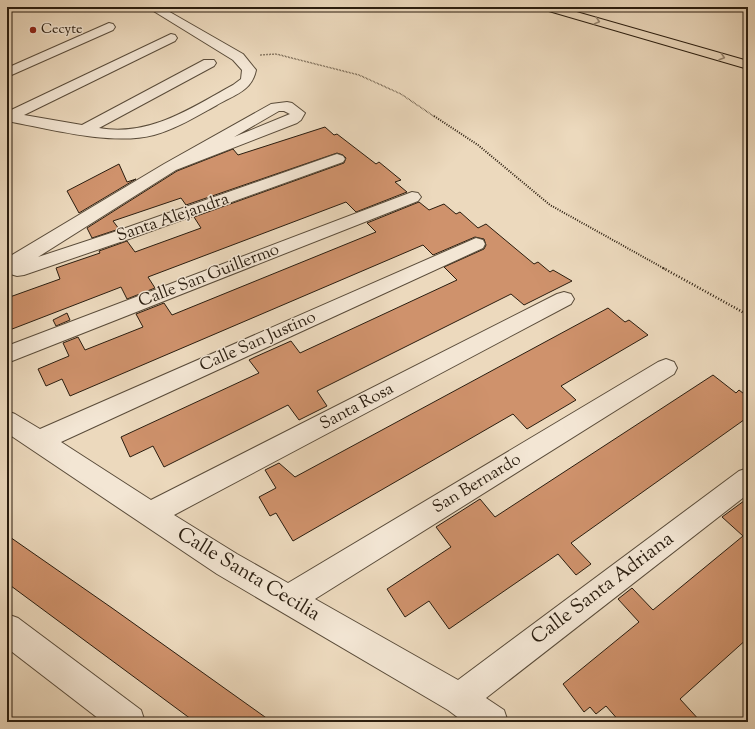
<svg xmlns="http://www.w3.org/2000/svg" width="755" height="729" viewBox="0 0 755 729" font-family="'Sorts Mill Goudy',serif">
	<rect width="100%" height="100%" fill="#ecd9bd"/>
	<filter id="stains"><feTurbulence type="fractalNoise" baseFrequency=".005" numOctaves="4"/><feColorMatrix values="0 0 0 0 .2 0 0 0 0 .09 0 0 0 0 .02 0 0 0 .5 -.17"/></filter>
	<radialGradient id="worn" r=".72"><stop offset=".6" stop-color="#630" stop-opacity="0"/><stop offset="1" stop-color="#630" stop-opacity=".3"/></radialGradient>
	<g fill="#cf926c" stroke="#2a1d0f">
		<polygon points="325,127 334,135 337,134 376,164 379,162 401,180 395,182 407,192 356,212 346,202 148,277 155,288 127,299 121,287 7,331 7,298 60,279 56,268 100,253 99,251 127,241 135,252 201,228 194,217 344,163 346,158 343,155 337,153 186,205 181,198 113,221 119,229 92,238 87,228 177,171 233,149 238,155"/>
		<polygon points="119,164 127,182 136,179 79,213 67,191"/>
		<polygon points="419,202 429,210 444,204 456,214 460,212 478,228 486,224 534,264 538,262 550,272 553,270 572,281 524,305 511,294 317,391 327,406 299,420 288,405 164,467 153,446 130,457 121,437 259,373 249,360 255,357 291,341 300,353 457,280 444,267 484,249 486,245 484,239 475,237 433,255 423,245 70,396 62,379 46,386 38,369 69,356 63,343 78,337 85,350 143,327 136,314 164,303 172,315 376,232 367,223"/>
		<polygon points="608,308 625,322 629,320 648,335 561,386 576,400 527,429 513,414 293,541 276,513 270,516 259,497 276,488 265,470 279,463 295,477"/>
		<polygon points="67,313 70,320 56,326 53,320"/>
		<polygon points="713,375 736,393 739,390 748,397 748,417 571,543 591,564 576,575 558,554 449,629 429,601 405,617 387,589 451,547 436,527 480,499 495,517"/>
		<polygon points="748,498 748,638 680,699 701,722 620,722 606,706 596,714 590,707 584,712 563,684 639,622 618,599 632,588 653,610 743,536 722,517"/>
		<polygon points="7,535 112,608 272,722 195,722 7,583"/>
	</g>
	<g fill="none" stroke-linecap="round" stroke-linejoin="round">
		<defs>
			<g id="minor">
				<path d="M147,7H161L243,54L256,70C252,91 234,95 217,105C197,116 176,129 154,135C112,146 50,129 7,121V112L171,34L175,35L177,38L175,41L24,115L82,125L204,60H214L216,63L214,66L99,128C150,137 191,108 233,85L241,79L242,70L233,60Z"/>
				<polygon points="109,23 113,24 115,27 113,30 7,77 7,68"/>
				<path d="M287,102L292,103L305,113L301,120L297,123L176,170L38,257L117,231L331,156L337,154L343,156L345,159L343,162L129,239L24,275L17,276L7,273V258L164,164L271,104ZM279,111H284L290,114L234,137Z"/>
				<polygon points="412,192 418,193 421,197 418,201 7,363 7,346"/>
				<polygon points="476,238 483,240 485,244 483,248 61,442 151,500 557,294 564,292 571,294 574,299 571,304 174,515 237,554 288,583 658,362 666,359 674,362 677,368 674,374 315,599 458,680 739,471 748,468 748,494 486,698 504,710 508,722 464,722 448,710 217,574 7,433 7,411 15,414 40,429"/>
				<polygon points="7,614 18,618 141,710 145,722 103,722 7,648"/>
			</g>
			<polygon id="major" points="540,7 559,7 748,61 748,69 542,9"/>
		</defs>
		<use href="#minor" stroke="#5a4c3a" stroke-width="2"/>
		<use href="#major" stroke="#2a1d0f" stroke-width="2"/>
		<polyline stroke="#2a1d0f" stroke-width="1.5" stroke-dasharray="0.5 1" stroke-linecap="butt" points="260,55 276,54 359,75 401,94 435,117"/>
		<polyline stroke="#2a1d0f" stroke-width="2" stroke-dasharray="1 1.5" stroke-linecap="butt" points="434,116 478,145 550,205 665,269"/>
		<polyline stroke="#2a1d0f" stroke-width="2.5" stroke-dasharray="1 2" stroke-linecap="butt" points="663,268 748,315"/>
		<use href="#minor" fill="#f3e6d4" fill-rule="evenodd"/>
		<use href="#major" fill="#ecd9bd" fill-rule="evenodd"/>
	</g>
	<defs><path id="oneway-chevron" d="M-2-3.5L2.5 0L-2 3.5" fill="none" stroke-width="1.6" stroke-linecap="round" stroke-linejoin="round"/></defs>
	<g stroke="#95846f">
		<use href="#oneway-chevron" transform="translate(597 21) rotate(15)"/>
		<use href="#oneway-chevron" transform="translate(722 57) rotate(17)"/>
	</g>
	<circle fill="#8f2418" stroke="#f3e6d4" stroke-width="1.5" cx="33" cy="30" r="4"/>
	<g text-anchor="middle" dominant-baseline="central" stroke-width="3" stroke-linejoin="round" paint-order="stroke">
		<g font-size="14" fill="#2a1d0f" stroke="#f3e6d4" text-anchor="start">
			<text x="41" y="30">Cecyte</text>
		</g>
		<g font-size="17" fill="#2a1d0f" stroke="#f3e6d4">
			<text transform="translate(173 218) rotate(-19)">Santa Alejandra</text>
			<text transform="translate(209 276) rotate(-21)">Calle San Guillermo</text>
			<text transform="translate(258 342) rotate(-24)">Calle San Justino</text>
			<text transform="translate(357 407) rotate(-28)">Santa Rosa</text>
			<text transform="translate(477 484) rotate(-31)">San Bernardo</text>
		</g>
		<g font-size="20" fill="#2a1d0f" stroke="#f3e6d4">
			<text transform="translate(248 575) rotate(31)">Calle Santa Cecilia</text>
			<text transform="translate(603 589) rotate(-37)">Calle Santa Adriana</text>
		</g>
	</g>
	<rect width="755" height="729" fill="none" stroke="#ecd9bd" stroke-width="24"/>
	<rect x="8" y="8" width="739" height="713" fill="none" stroke="#2a1d0f" stroke-width="2"/>
	<rect x="12" y="12" width="731" height="705" fill="none" stroke="#2a1d0f"/>
	<rect width="100%" height="100%" filter="url(#stains)"/>
	<rect width="100%" height="100%" fill="url(#worn)"/>
</svg>
